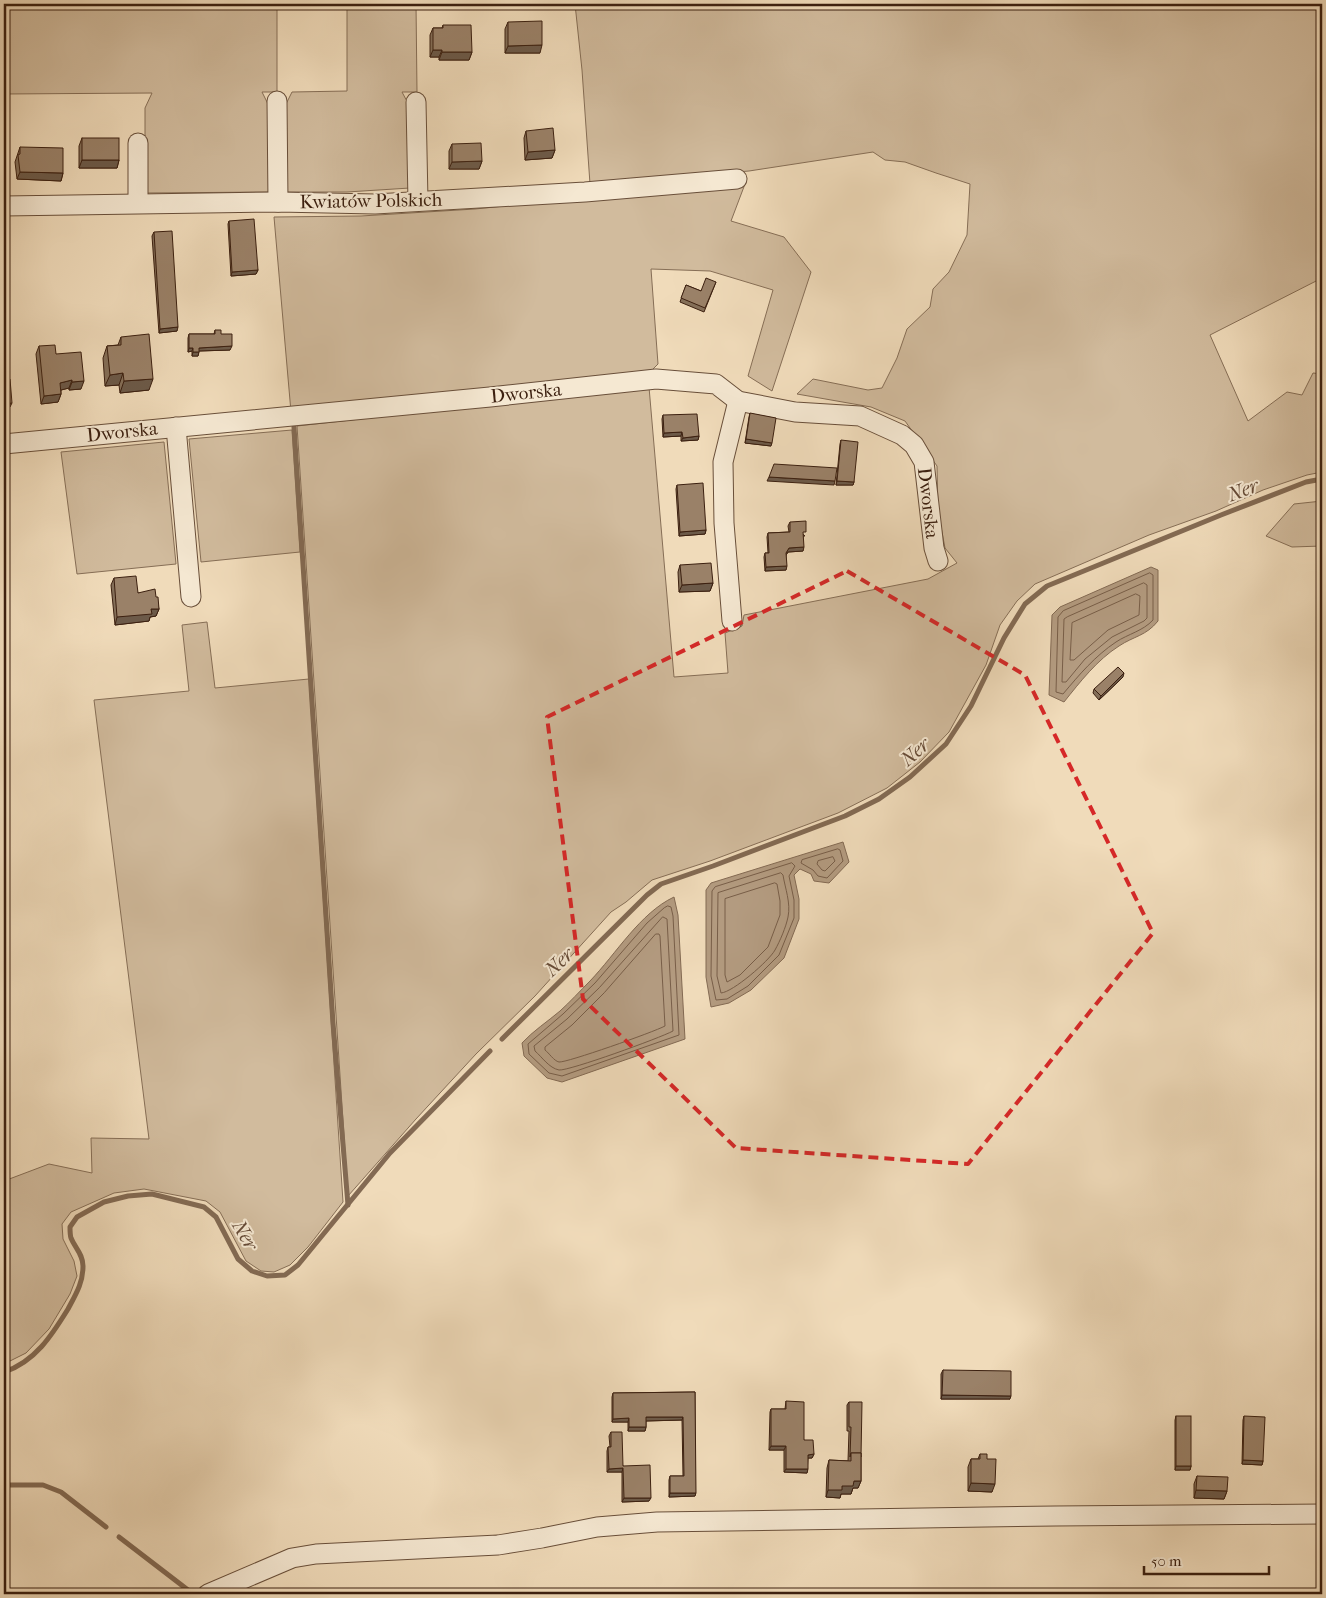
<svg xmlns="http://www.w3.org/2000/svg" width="1326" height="1598" viewBox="0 0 1326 1598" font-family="'IM FELL French Canon',serif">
	<rect width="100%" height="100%" fill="#f0dbba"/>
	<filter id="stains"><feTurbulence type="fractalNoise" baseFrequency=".004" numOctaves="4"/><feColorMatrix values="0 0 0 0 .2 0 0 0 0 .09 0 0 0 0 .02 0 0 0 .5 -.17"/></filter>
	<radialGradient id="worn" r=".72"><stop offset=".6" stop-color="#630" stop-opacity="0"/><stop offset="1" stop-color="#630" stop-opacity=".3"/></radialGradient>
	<g fill="#d1bb9d" stroke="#866e56">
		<polygon points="4,4 277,4 277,92 262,92 270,108 270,192 145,193 145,108 152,93 4,94"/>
		<polygon points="347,4 416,4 417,92 402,92 410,107 410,188 347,192 285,192 284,108 292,92 347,91"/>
		<polygon points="575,4 1322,4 1322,278 1210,335 1248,421 1287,392 1302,395 1313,373 1322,374 1322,472 1307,475 1263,490 1216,511 1149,535 1035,584 1017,601 1000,625 986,665 949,732 920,762 887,788 838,813 710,861 652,880 626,902 611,912 535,996 476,1054 416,1119 348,1196 297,426 649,387 674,677 728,673 725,633 742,626 744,615 928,579 957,563 945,548 938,511 937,466 905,421 871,407 797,394 813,379 868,390 882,388 897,358 907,329 930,307 933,289 949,272 967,235 970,184 936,173 905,162 885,160 873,152 749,171 590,184 582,70"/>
		<polygon points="745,184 731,221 784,237 811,272 772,391 748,376 773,290 710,271 651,269 658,364 648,374 291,412 274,217 361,216 475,209 633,193 644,195"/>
		<polygon points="292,430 300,552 201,562 189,439"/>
		<polygon points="164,442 176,564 77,574 61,452"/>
		<polygon points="1322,501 1322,546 1292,547 1266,536 1294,504"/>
		<polygon points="207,622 215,688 309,679 343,1202 308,1247 290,1265 274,1272 261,1271 246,1261 220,1212 206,1201 144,1189 114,1193 71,1212 62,1224 63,1239 74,1261 77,1276 70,1294 49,1329 26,1353 4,1364 4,1181 49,1164 92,1173 91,1138 149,1139 94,700 189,691 182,625"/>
		<polygon points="8,1376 7,1482 4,1482 4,1377"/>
	</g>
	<g fill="#b39b80" stroke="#836a53">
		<path d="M1151,567L1158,570V621C1146,636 1134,636 1119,646C1097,660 1080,682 1064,702L1049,695L1052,615L1060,607Z"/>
		<polygon points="843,842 849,862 829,883 814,881 811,874 800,869 794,875 799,899 799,919 784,958 751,990 729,1003 711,1007 706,977 706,890 711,883"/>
		<path d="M674,897L678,915L685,1039L562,1082L547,1078L524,1056L522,1043C533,1031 547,1022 560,1011C570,1002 580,991 590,981C616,954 640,913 674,897Z"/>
	</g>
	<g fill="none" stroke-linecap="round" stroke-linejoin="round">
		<g stroke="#785e48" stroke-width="1">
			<path d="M1150,573L1153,575V620C1143,631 1128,634 1116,642C1095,656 1079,675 1063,694L1056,692L1058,617L1063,611Z"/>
			<polygon points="1144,583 1147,585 1147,618 1144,621 1112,637 1085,659 1066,682 1062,682 1064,619 1067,617"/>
			<polygon points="1136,594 1140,596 1139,615 1108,630 1074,660 1070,660 1072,623"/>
			<polygon points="838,849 840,850 843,861 827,878 818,876 813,870 801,863 802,860"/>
			<polygon points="833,857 835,861 825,871 822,870 817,864 818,861"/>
			<polygon points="792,863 795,866 789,876 794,900 794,918 779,955 748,986 727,999 716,1000 711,976 712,891 715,887"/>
			<path d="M781,873L783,875C785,888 791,903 788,917C786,927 780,941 775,950C769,961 733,992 721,993L717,976L718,893Z"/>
			<polygon points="775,883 777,884 780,901 780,915 768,947 740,975 727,982 725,975 725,899"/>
			<polygon points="668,906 671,907 673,916 679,1035 562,1076 549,1073 529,1054 528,1044 563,1014 595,983 647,923 664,908"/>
			<path d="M663,917L667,919L673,1031C660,1038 569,1071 559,1070C549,1068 542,1057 535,1051L534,1046L567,1019L599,988Z"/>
			<path d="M656,934H659L660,936L665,1026C654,1032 566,1063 559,1062C554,1061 549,1053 545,1050V1047L572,1025L604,993Z"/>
		</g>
		<g stroke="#836a53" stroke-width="5">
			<polyline points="294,427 333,1023 348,1205"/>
			<polyline points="502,1039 647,895 661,884 713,866 845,816 879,799 910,777 946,744 971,706 1004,638 1025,604 1047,586 1221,515 1306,482 1322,479"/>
			<path d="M4,1372C35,1362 52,1335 68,1309C76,1294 83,1283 83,1266C83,1254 75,1248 71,1238C70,1235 70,1230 70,1227L77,1217L104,1202L128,1196L152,1194L204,1207L216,1217L238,1259L252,1271L267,1276L285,1275L298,1265L390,1153L490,1051"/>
			<polyline points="4,1485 43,1485 61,1492 106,1527"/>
			<polyline points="119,1537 188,1590"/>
		</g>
		<defs>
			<g id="minor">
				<polyline points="277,101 278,202"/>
				<polyline points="416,102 418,201"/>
				<polyline points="138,143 138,203"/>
				<polyline points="4,206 278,202 375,204 585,192 737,179"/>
				<polyline points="176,427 191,597"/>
				<polyline points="4,444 490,397 656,379 716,384 738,401 795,412 860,416 902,435 914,445 924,462 934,548 938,561"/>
				<polyline points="732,621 724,523 723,462 738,401"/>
				<polyline points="208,1594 292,1558 316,1554 498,1545 542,1538 597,1527 657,1522 1055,1516 1322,1514"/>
			</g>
		</defs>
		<use href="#minor" stroke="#694f3a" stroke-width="21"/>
		<use href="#minor" stroke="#f5e8d2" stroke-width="19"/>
	</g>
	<g fill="#846f59" stroke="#3c2010">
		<polygon points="508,22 540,53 505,53 505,29"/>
		<polygon points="443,25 472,52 469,60 439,60 439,57 430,57 430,35 433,28 442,28"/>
		<polygon points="526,131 555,150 552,158 525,160 524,138"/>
		<polygon points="82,138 119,160 117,168 79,168 79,146"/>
		<polygon points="452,144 482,161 479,169 449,169 449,151"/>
		<polygon points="20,147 63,173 61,181 17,179 15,162"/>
		<polygon points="229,221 258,270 256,274 231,276 228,224"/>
		<polygon points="154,232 177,331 159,333 152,236"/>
		<polygon points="716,282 704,312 680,302 686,285 701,291"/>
		<polygon points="215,330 221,334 230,350 199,351 198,356 192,356 192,351 188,352 188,338 189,334 214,334"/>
		<polygon points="121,337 149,390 120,393 119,385 105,386 103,358 107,346 118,345"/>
		<polygon points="39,346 56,354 81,389 69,390 69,388 61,390 61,394 58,402 41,404 36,354"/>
		<polygon points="750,413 771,446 745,443 749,417"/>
		<polygon points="663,415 699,436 698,440 681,441 681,436 663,437 662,419"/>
		<polygon points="841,440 854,482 853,485 836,485 840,444"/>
		<polygon points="677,485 706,530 705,534 679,536 676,489"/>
		<polygon points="790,522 805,536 803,536 803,551 788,552 786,555 786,570 765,571 764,557 765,553 768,553 767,537 768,533 789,532 788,526"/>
		<polygon points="680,565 713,583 710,591 679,592 678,572"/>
		<polygon points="114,578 138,593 156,597 159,609 156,616 150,617 149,621 115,625 111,585"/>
		<polygon points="1123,677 1099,700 1093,693 1094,689"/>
		<polygon points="943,1370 1010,1399 941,1399 941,1374"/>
		<polygon points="695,1392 695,1496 669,1497 669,1480 670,1476 683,1476 682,1420 646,1421 646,1427 645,1431 628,1431 628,1422 612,1422 612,1397 613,1393"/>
		<polygon points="786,1401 804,1440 814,1454 812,1458 808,1458 807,1473 784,1472 784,1450 769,1450 770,1412 771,1409 785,1409"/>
		<polygon points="849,1402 861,1457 861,1481 858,1488 853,1488 851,1494 841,1494 840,1498 826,1497 827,1468 829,1460 848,1461 849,1431 847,1431 847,1405"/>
		<polygon points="1176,1416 1191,1466 1190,1470 1175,1470 1175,1420"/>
		<polygon points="1244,1416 1263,1461 1262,1465 1242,1464 1243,1420"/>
		<polygon points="611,1432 623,1466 649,1501 622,1502 622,1472 607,1472 607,1451 608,1447 610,1447 609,1436"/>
		<polygon points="980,1454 987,1459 992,1492 968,1491 968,1467 971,1459 978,1459"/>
		<polygon points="1197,1476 1227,1491 1224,1499 1194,1498 1194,1484"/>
	</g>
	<g fill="#6c5a49" stroke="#3c2010">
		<polygon points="542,45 540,53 505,53 508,46"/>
		<polygon points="433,50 442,50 439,57 430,57"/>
		<polygon points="442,52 472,52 469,60 439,60"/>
		<polygon points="555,150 552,158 525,160 528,152"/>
		<polygon points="82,160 119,160 117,168 79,168"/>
		<polygon points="482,161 479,169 449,169 452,162"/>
		<polygon points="20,172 63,173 61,181 17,179"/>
		<polygon points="258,270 256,274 231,276 232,272"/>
		<polygon points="4,274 9,274 7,278 4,278"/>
		<polygon points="178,327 177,331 159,333 160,329"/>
		<polygon points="232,346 230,350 198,351 199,348"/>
		<polygon points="189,348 193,348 192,351 188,352"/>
		<polygon points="193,352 199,352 198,356 192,356"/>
		<polygon points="123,373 119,385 105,386 110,375"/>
		<polygon points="153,379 149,390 120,393 124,381"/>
		<polygon points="72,380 69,388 57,391 60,383"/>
		<polygon points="84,381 81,389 69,390 72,382"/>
		<polygon points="61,394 58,402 41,404 44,396"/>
		<polygon points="12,403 10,407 4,408 4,404"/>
		<polygon points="682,432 681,436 663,437 664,433"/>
		<polygon points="699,436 698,440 681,441 683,438"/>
		<polygon points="746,439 772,443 771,446 745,443"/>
		<polygon points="769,477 835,481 834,485 767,481"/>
		<polygon points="837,481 854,482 853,485 836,485"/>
		<polygon points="706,530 705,534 679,536 680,532"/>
		<polygon points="804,547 803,551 788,552 785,557 786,553 789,548"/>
		<polygon points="787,566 786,570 765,571 766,567"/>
		<polygon points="713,583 710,591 679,592 682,585"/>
		<polygon points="151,609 159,609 156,616 150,617 149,621 115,625 117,617"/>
		<polygon points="1124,673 1123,677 1099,700 1101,696"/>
		<polygon points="942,1395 1011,1396 1010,1399 941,1399"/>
		<polygon points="646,1417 683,1417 682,1420 644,1421"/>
		<polygon points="629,1418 628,1422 612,1422 613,1419"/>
		<polygon points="629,1427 646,1427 645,1431 628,1431"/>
		<polygon points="771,1446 786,1446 784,1450 769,1450"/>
		<polygon points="814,1454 812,1458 807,1458 808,1455"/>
		<polygon points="1243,1460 1263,1461 1262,1465 1242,1464"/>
		<polygon points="1176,1466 1191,1466 1190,1470 1175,1470"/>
		<polygon points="623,1468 622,1472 607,1472 609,1469"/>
		<polygon points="786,1469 808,1469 807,1473 784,1472"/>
		<polygon points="854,1481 861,1481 858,1488 853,1488 851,1494 841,1494 840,1498 826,1497 828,1490 842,1486"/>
		<polygon points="971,1483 995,1484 992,1492 968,1491"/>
		<polygon points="1196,1490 1227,1491 1224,1499 1194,1498"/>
		<polygon points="670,1493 696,1493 695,1496 669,1497"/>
		<polygon points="624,1498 651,1498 649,1501 622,1502"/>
	</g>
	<g fill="#9a8168" stroke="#3c2010">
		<polygon points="542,21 542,45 508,46 508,22"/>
		<polygon points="443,25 471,25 472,52 442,52 442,50 433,50 433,28 443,28"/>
		<polygon points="553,128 555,150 528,152 526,131"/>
		<rect x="82" y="138" width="37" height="22"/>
		<polygon points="481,143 482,161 452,162 452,144"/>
		<polygon points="20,147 63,148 63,173 20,172 18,155 20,154"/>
		<polygon points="254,219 258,270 232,272 229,221"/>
		<polygon points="172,231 178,327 160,329 154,232"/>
		<polygon points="4,245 6,245 9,274 4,274"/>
		<polygon points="706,278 716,282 705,308 681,298 686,285 701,291"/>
		<polygon points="215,330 221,330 221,334 232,334 232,346 199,348 199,352 193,352 193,348 189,348 189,334 215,334"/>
		<polygon points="149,334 153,379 124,381 123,373 110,375 107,346 121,345 121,337"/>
		<polygon points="55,345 56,354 81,352 84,381 72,382 72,380 60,383 61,394 44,396 39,346"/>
		<polygon points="10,379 12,403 4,404 4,380"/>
		<polygon points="750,413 776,418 772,443 746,439"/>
		<polygon points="697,414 699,436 683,438 682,432 664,433 663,415"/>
		<polygon points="841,440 858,442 854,482 837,481"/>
		<polygon points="774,464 837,468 835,481 769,477"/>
		<polygon points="703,483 706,530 680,532 677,485"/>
		<polygon points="806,521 806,532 803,532 804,547 789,548 786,553 787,566 766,567 765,553 769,553 768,533 790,532 790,522"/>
		<polygon points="711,563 713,583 682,585 680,565"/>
		<polygon points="136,576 138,593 155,589 156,597 158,597 159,609 151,609 152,614 117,617 114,578"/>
		<polygon points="1118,667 1124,673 1101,696 1094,689"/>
		<polygon points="943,1370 1011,1371 1011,1396 942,1395"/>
		<polygon points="695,1392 696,1493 670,1493 670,1476 684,1476 683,1417 646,1417 646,1427 629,1427 629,1418 613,1419 613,1393"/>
		<polygon points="786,1401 804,1402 804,1440 813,1440 814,1454 808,1455 808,1469 786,1469 786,1446 771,1446 771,1409 786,1409"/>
		<polygon points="849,1402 862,1402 861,1457 861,1453 851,1453 850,1457 851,1427 849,1427"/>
		<rect x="1176" y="1416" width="15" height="50"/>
		<polygon points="1244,1416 1265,1417 1263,1461 1243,1460"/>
		<polygon points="611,1432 622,1432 623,1466 650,1465 651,1498 624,1498 623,1468 609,1469 608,1447 611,1447"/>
		<polygon points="851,1453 861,1453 861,1481 854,1481 853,1486 842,1486 842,1490 828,1490 829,1460 851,1461"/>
		<polygon points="980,1454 987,1454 987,1459 996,1459 995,1484 971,1483 971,1459 980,1459"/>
		<polygon points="1197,1476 1228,1477 1227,1491 1196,1490"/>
	</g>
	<path fill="none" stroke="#d62828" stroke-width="4" stroke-dasharray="10 6" stroke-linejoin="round" d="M847,571L1025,675L1153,933L968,1164L736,1148L583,999L547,717Z"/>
	<g text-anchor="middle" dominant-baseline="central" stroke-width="4" stroke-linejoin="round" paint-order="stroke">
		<g font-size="19" fill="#3c2010" stroke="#f5e8d2">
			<text transform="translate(371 201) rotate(-1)">Kwiatów Polskich</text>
			<text transform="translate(526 393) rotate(-6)">Dworska</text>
			<text transform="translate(122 432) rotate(-6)">Dworska</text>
			<text transform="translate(928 503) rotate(83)">Dworska</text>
		</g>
		<g font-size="20" font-style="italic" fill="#664b37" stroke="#f5e8d2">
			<text transform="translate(1243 490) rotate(-21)">Ner</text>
			<text transform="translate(915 752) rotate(-42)">Ner</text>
			<text transform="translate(559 962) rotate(-44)">Ner</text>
			<text transform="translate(245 1235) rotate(59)">Ner</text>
		</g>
	</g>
	<rect width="1326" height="1598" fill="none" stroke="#f0dbba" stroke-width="20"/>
	<rect x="5" y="5" width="1316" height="1588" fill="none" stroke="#3c2010" stroke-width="2.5"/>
	<rect x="10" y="10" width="1306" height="1578" fill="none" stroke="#3c2010"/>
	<path d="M1144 1566v8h125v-8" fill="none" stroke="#3c2010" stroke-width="2.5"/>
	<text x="1151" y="1566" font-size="15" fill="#3c2010" stroke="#f5e8d2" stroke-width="4" paint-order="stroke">50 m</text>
	<rect width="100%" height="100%" filter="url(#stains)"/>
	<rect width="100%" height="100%" fill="url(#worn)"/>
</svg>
